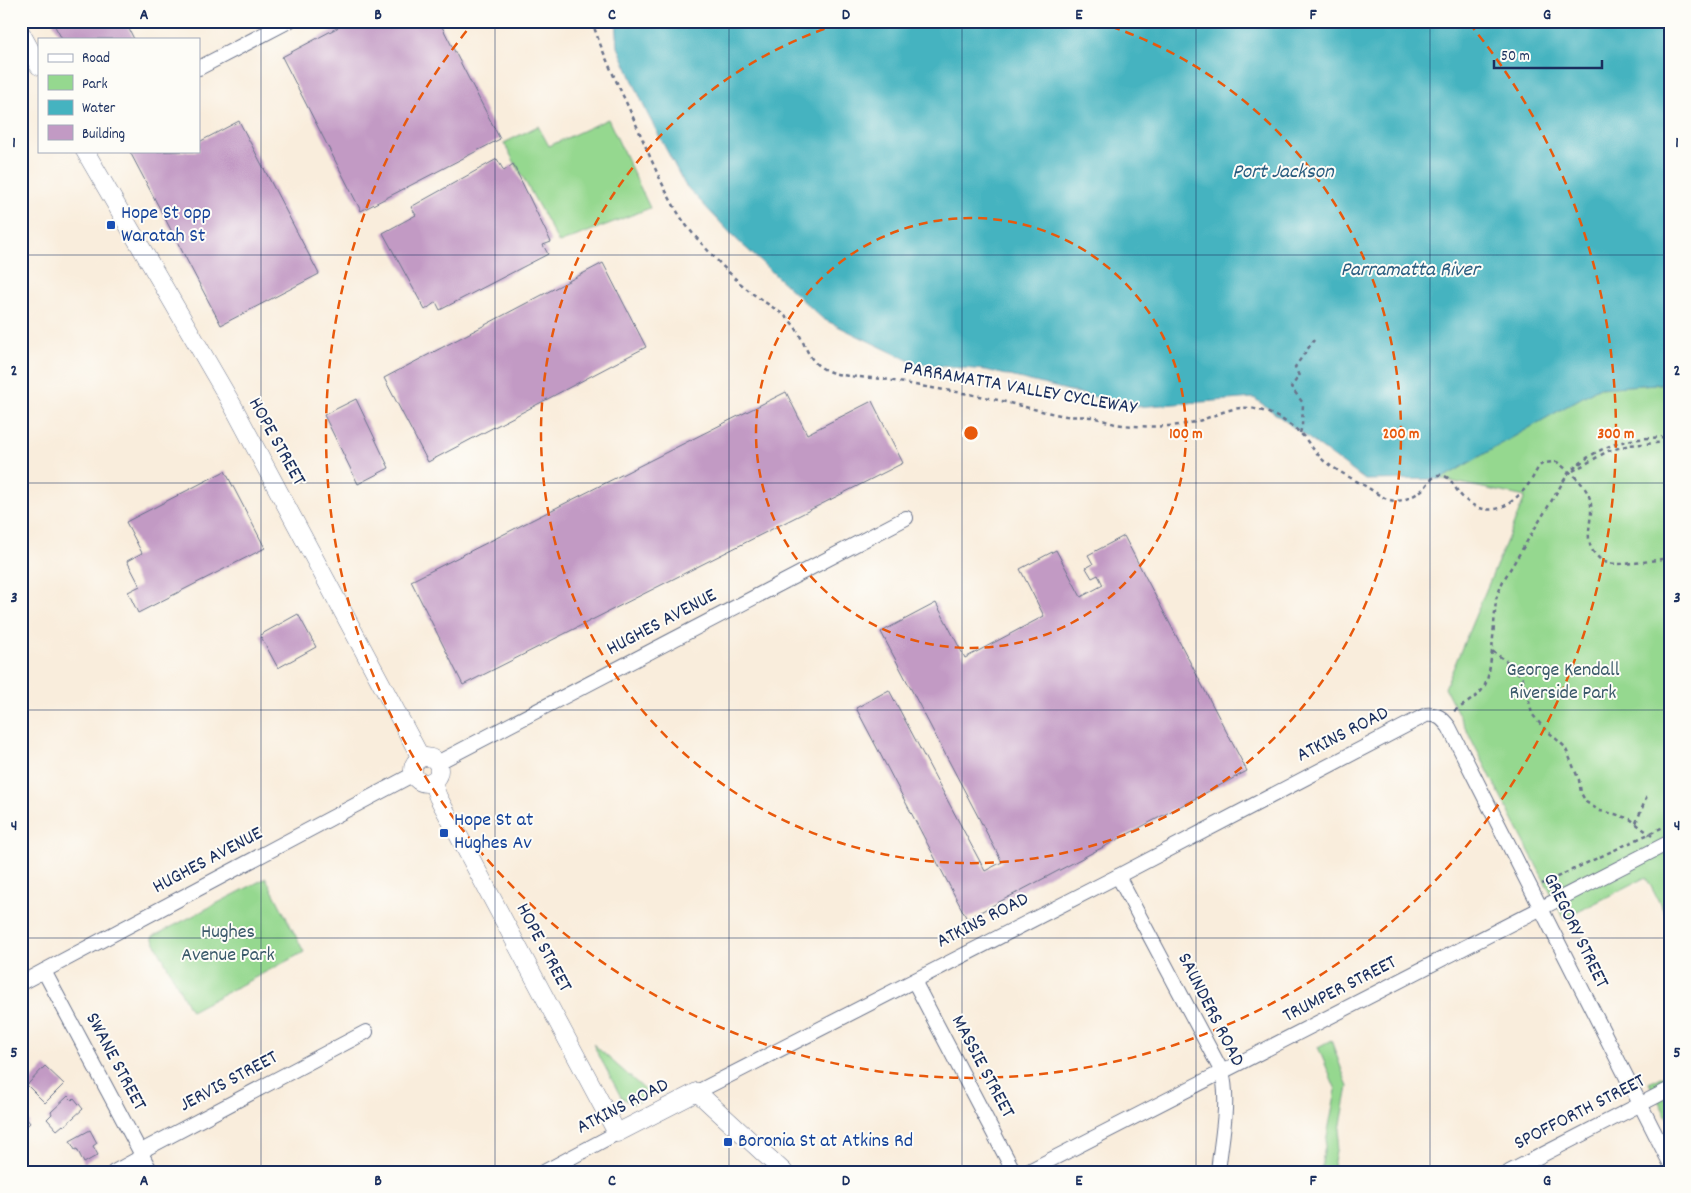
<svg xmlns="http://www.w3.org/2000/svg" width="1691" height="1193" viewBox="0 0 1691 1193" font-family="Dekko,sans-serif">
	<rect width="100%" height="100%" fill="#fdfcf7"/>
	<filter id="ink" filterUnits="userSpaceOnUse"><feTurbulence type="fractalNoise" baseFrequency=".02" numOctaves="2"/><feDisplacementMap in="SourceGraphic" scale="10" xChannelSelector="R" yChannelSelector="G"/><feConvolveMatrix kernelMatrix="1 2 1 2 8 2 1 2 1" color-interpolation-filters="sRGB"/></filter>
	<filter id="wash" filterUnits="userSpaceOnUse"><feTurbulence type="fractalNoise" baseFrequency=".0096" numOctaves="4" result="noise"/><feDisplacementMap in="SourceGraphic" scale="20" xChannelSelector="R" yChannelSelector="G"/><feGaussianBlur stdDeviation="1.12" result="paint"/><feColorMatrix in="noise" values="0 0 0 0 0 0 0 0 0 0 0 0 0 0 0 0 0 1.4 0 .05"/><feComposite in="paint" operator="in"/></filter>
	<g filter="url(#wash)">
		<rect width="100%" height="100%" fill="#f9eddc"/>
		<g fill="#95d88f" stroke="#588476">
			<polygon points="608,119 650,208 559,243 504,143 538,126 549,146"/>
			<polygon points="1670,383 1670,923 1646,877 1564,919 1445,688 1525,497 1441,479 1598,388"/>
			<polygon points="266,878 304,952 191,1011 152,937"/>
			<polygon points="1331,1040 1348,1087 1332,1172 1320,1172 1336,1090 1318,1047"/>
			<polygon points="593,1044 652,1096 633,1104 621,1097"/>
			<polygon points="1670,1072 1670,1123 1649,1083"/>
		</g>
		<polygon fill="#45b3c0" stroke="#30718f" points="616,21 1670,21 1670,383 1598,388 1441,479 1365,480 1254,398 1135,407 986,370 916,364 823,319 735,238 685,185 647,113 618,47"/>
		<g id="blocks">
			<g fill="#c29ac4">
				<polygon points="52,21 125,21 134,39 62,39"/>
				<polygon points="350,21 439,21 500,139 361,211 282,57"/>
				<polygon points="239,121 319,274 221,325 130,152 199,151 199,142"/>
				<polygon points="497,159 504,171 513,164 551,242 543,245 548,254 440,310 436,302 425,310 383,233 416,215 411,207"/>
				<polygon points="603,263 646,347 428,462 384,378"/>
				<polygon points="786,392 807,434 872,401 903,463 463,685 411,581"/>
				<polygon points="356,399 389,468 358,484 324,415"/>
				<polygon points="225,471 265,548 138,613 128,592 140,586 127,561 142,553 126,522"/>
				<polygon points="1124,536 1247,771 967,919 856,708 889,690 985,871 1002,862 881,632 936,603 965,658 1044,616 1020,569 1056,550 1081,597 1103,585 1098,575 1092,578 1086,568 1093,564 1088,555"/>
				<polygon points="298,614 316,647 278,668 260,635"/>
				<polygon points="45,1066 64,1084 45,1103 27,1085"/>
				<polygon points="68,1096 72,1100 74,1098 83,1109 64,1126 63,1125 57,1130 47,1119 52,1114 51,1112"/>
				<polygon points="23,1114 30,1123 21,1131 21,1116"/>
				<polygon points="90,1130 97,1143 93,1146 98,1155 84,1163 77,1149 75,1150 70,1141"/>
			</g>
		</g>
	</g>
	<g filter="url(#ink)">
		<use href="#blocks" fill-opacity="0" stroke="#69728a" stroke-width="1"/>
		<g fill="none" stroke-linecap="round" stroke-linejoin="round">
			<defs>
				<g id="minor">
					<polyline points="199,68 289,21"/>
					<polyline points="437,763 906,518"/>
					<path d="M1118,876L1222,1072C1230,1102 1221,1141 1218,1172"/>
					<polyline points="44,971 151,1172"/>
					<polyline points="914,981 1014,1172"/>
					<polyline points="21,983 414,774"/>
					<path d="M697,1092L1118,876L1426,715C1438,714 1442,718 1449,727L1670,1163"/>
					<polyline points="114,1172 136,1160 147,1148 366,1032"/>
					<polyline points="544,1172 617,1133"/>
					<polyline points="1027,1172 1670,842"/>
					<polyline points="1509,1172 1670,1089"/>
				</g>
				<g id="tertiary">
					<polyline points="21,33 39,66"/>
					<polyline points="85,151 233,406 421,758"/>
					<circle cx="426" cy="770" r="13"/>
					<polyline points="432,781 438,797 617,1133 697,1092 784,1172"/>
				</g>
			</defs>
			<use href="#minor" stroke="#69728a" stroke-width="16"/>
			<use href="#tertiary" stroke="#69728a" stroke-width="19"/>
			<g stroke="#69728a" stroke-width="2.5" stroke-dasharray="4 4" stroke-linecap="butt">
				<path d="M592,21C602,53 617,82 631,113C649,152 666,202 694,235C710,253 736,282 756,296C768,305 781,311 791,322C804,336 805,358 822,368C840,379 868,376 889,380C917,386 946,390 975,395C1006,401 1036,411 1066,416C1075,417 1083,416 1091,417C1099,418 1107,422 1115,424C1135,427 1170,428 1190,423C1211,419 1228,406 1250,408C1270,411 1290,422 1304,437C1310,445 1317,454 1324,461C1337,471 1353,479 1367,487C1375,492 1385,500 1395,501C1404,501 1417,495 1423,489C1429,484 1433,473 1442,475C1451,477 1454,487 1459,493C1469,506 1486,514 1502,507C1513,502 1524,491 1530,482C1540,467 1536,462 1557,462C1570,472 1585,483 1590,499C1595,517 1581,540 1596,555C1599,558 1601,561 1605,562C1618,567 1648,561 1663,559L1670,561"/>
				<polyline points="1300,433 1302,426 1303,403 1291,387 1299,376 1295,367 1314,340"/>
				<polyline points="1573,471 1608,451 1629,445 1670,442"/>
				<path d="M1454,711C1487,691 1487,689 1492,651"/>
				<polyline points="1636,823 1647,796"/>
				<path d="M1652,836L1630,819L1615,814L1600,811L1586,802L1581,793L1579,780L1565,747L1542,726L1532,714L1525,682L1512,665L1492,651L1496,599L1503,581L1569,472C1603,443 1625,438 1670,437"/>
				<polyline points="1542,884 1670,824"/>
			</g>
			<use href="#minor" stroke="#fff" stroke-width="14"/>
			<use href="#tertiary" stroke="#fff" stroke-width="18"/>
		</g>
	</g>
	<path fill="none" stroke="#1b2f5e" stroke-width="1" stroke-opacity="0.55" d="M261,21V1172M495,21V1172M729,21V1172M962,21V1172M1196,21V1172M1430,21V1172M21,255H1670M21,483H1670M21,710H1670M21,938H1670"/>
	<g fill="none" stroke="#e8590c" stroke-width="2.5" stroke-dasharray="9 6">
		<circle cx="971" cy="433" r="215"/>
		<path d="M1097 22A430 430 0 1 1 845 22"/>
		<path d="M1469 23A645 645 0 1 1 473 23"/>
	</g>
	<g fill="#1a4fb4" stroke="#fdfcf7" stroke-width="2">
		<rect x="106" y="220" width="10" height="10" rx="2.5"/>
		<rect x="439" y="828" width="10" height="10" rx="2.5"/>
		<rect x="723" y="1137" width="10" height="10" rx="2.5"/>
	</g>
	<g text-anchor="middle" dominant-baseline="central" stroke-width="4" stroke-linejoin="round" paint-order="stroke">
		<g font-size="20" fill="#164399" stroke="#fdfcf7" text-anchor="start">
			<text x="121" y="214">Hope St opp<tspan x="121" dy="23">Waratah St</tspan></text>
			<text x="454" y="821">Hope St at<tspan x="454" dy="23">Hughes Av</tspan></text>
			<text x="738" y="1142">Boronia St at Atkins Rd</text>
		</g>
		<g font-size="20" fill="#1b2f5e" stroke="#fdfcf7">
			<text transform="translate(1020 389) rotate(10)">PARRAMATTA VALLEY CYCLEWAY</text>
			<text transform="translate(276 442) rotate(61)">HOPE STREET</text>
			<text transform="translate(662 623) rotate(-28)">HUGHES AVENUE</text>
			<text transform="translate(1343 735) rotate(-27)">ATKINS ROAD</text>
			<text transform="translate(208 861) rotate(-28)">HUGHES AVENUE</text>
			<text transform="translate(983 921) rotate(-27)">ATKINS ROAD</text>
			<text transform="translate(1575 931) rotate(64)">GREGORY STREET</text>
			<text transform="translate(543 948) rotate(62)">HOPE STREET</text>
			<text transform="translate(1340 990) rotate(-27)">TRUMPER STREET</text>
			<text transform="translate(1210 1010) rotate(63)">SAUNDERS ROAD</text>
			<text transform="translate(115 1062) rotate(62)">SWANE STREET</text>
			<text transform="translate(982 1067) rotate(62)">MASSIE STREET</text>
			<text transform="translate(229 1082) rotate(-28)">JERVIS STREET</text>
			<text transform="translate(623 1107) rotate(-27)">ATKINS ROAD</text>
			<text transform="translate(1580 1113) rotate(-27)">SPOFFORTH STREET</text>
		</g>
		<g font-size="20" fill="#3a596a" stroke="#fdfcf7">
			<text x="1563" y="671">George Kendall<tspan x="1563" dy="23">Riverside Park</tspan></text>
			<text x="228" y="933">Hughes<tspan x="228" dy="23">Avenue Park</tspan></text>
		</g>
		<g font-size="21" font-style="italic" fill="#2a5d80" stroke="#fdfcf7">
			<text x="1283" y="173">Port Jackson</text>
			<text x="1410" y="271">Parramatta River</text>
		</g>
	</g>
	<circle cx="971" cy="433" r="8" fill="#e8590c" stroke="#fdfcf7" stroke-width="2.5"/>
	<g font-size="15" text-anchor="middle" font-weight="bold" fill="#e8590c" stroke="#fdfcf7" stroke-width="4" stroke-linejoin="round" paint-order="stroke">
		<text x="1186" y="438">100 m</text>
		<text x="1401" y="438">200 m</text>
		<text x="1616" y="438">300 m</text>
	</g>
	<rect width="1691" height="1193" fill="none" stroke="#fdfcf7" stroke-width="55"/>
	<rect x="38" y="38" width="162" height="115" fill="#fdfcf7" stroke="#a3aaba"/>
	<rect x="48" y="54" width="25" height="8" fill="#ffffff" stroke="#a3aaba"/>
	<text x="82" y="62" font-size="15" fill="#1b2f5e">Road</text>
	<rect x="48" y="75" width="25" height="15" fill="#95d88f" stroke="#a3aaba"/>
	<text x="82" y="88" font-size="15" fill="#1b2f5e">Park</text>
	<rect x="48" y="100" width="25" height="15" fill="#45b3c0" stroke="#a3aaba"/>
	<text x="82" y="112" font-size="15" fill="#1b2f5e">Water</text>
	<rect x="48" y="125" width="25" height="15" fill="#c29ac4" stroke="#a3aaba"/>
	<text x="82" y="138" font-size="15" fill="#1b2f5e">Building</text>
	<path d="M1494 60v8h108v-8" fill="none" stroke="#1b2f5e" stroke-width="2.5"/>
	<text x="1501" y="60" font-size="15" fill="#1b2f5e" stroke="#fdfcf7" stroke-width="4" paint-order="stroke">50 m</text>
	<rect x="28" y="28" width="1636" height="1138" fill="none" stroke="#1b2f5e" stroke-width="2"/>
	<g font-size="16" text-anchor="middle" font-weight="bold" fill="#1b2f5e">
		<text x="144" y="19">A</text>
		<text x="378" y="19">B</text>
		<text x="612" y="19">C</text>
		<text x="846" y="19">D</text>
		<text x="1079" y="19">E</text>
		<text x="1313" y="19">F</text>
		<text x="1547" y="19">G</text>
		<text x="14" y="147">1</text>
		<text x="1677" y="147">1</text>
		<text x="14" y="375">2</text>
		<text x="1677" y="375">2</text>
		<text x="14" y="602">3</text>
		<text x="1677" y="602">3</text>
		<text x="14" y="830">4</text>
		<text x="1677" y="830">4</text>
		<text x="14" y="1057">5</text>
		<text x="1677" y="1057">5</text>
		<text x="144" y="1185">A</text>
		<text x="378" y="1185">B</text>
		<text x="612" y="1185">C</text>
		<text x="846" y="1185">D</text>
		<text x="1079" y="1185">E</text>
		<text x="1313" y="1185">F</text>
		<text x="1547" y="1185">G</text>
	</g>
</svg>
